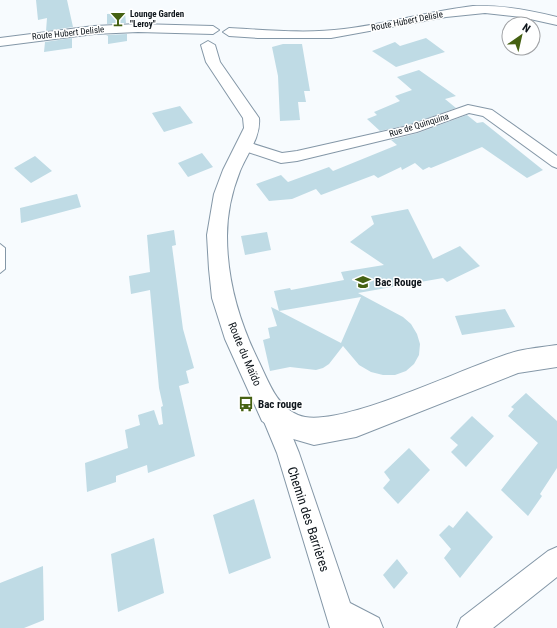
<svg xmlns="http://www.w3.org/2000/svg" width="557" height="628" font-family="'Roboto Condensed',sans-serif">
<rect width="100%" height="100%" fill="#f7fbfe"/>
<!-- building -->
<path fill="#bfdbe5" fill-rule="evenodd" d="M 36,0 L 67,0 L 73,27 L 46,31 L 47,18 L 38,20 Z
M 125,13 L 126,23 L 107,24 L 107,14 Z
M 127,34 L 127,41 L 108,44 L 108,36 L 106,35 Z
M 72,38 L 72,48 L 44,52 L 45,42 Z
M 426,38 L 445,52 L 396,67 L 372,51 L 395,42 L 400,46 Z
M 283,44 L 302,44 L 310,91 L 304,91 L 306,102 L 298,102 L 300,120 L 280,121 L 278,76 L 272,47 Z
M 419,70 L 456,96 L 445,99 L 456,108 L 408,125 L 380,131 L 367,119 L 377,115 L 374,112 L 400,101 L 395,96 L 412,90 L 397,77 Z
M 180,106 L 193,123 L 164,132 L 152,113 Z
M 467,115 L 477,123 L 483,122 L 543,170 L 527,178 L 482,147 L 431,168 L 429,167 L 423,170 L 415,163 L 402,170 L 401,167 L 378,178 L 374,175 L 321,195 L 316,189 L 292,199 L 269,201 L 256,184 L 281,175 L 288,182 L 329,167 L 333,171 L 397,145 L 391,140 L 418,133 Z
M 202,153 L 213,167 L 188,177 L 178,163 Z
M 35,156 L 52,171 L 31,183 L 14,168 Z
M 77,194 L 81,207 L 21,223 L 20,208 Z
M 408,209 L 433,259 L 460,246 L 480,266 L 447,282 L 443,278 L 358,293 L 403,317 L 411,324 L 417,334 L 420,344 L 419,355 L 414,364 L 406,371 L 395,375 L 383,375 L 371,372 L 359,365 L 343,346 L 329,364 L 323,368 L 316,370 L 290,367 L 270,371 L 263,340 L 270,338 L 268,328 L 277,326 L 271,307 L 279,311 L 274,291 L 290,288 L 291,290 L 344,280 L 341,272 L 384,265 L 350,242 L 374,224 L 371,216 ZM 361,297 L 341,343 L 279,311 Z
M 174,230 L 176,245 L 172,246 L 183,329 L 194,368 L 186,371 L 189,383 L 179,386 L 195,456 L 148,473 L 147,465 L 116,476 L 116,482 L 87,492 L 85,463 L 128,448 L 125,430 L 140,425 L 138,415 L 154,410 L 159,425 L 163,424 L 161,407 L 163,406 L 159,388 L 150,290 L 131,294 L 129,276 L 150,272 L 147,235 Z
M 267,232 L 271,250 L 245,255 L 241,236 Z
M 505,309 L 515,327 L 462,335 L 455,316 Z
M 526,393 L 557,421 L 557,468 L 540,494 L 542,496 L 528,516 L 501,490 L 538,443 L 508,416 L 514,409 L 511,407 Z
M 472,416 L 494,436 L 466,467 L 451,452 L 458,445 L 450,438 Z
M 409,448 L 430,470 L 398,504 L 383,488 L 390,480 L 384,472 Z
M 254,499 L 271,558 L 229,574 L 213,515 Z
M 467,511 L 493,537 L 460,578 L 444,558 L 451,549 L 439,535 L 449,525 L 453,528 Z
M 154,538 L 164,593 L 118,612 L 111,554 Z
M 397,559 L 408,573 L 394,589 L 383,575 Z
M 43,566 L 44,620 L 24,628 L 0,628 L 0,583 Z"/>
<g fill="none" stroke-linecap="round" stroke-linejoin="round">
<defs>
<path id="service" d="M 0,244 L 5,248 L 5,269 L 0,273 Z"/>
<path id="minor" d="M 468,105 L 492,110 L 557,156 L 557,168 L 552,166 L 483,116 L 469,113 L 417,132 L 297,161 L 281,163 L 239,149 L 237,146 L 239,143 L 244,141 L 282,153 L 297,151 L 408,126 Z
M 271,401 L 279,404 L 299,453 L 350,603 L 379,618 L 383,628 L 330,628 L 277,453 L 260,412 L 263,404 Z
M 557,547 L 557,577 L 493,628 L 457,628 L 461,618 L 548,551 Z"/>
<path id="tertiary" d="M 208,41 L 215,45 L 220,62 L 259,118 C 261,137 247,154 240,171 C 232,191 227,214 227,236 C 227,280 239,321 258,360 C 268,380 276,406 298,415 C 337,432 471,363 518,351 C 531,348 544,347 557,345 L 557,367 L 518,373 L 356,437 L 314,445 L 283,436 L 262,421 L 225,339 L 212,298 L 209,269 L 207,235 L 214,194 L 223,170 L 244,128 L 243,118 L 206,62 L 201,45 Z"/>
<path id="secondary" d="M 473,6 C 502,5 529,10 557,17 L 557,25 L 521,17 L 485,13 L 446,17 L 331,38 L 258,38 L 229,36 L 223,32 L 229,28 C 267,30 306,34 344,29 C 388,24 430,11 473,6 Z
M 138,24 L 213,26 L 219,30 L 213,34 L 138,32 L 94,34 L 0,46 L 0,38 L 94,26 Z"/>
</defs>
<!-- service casing -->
<use href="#service" stroke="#8497a7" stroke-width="2"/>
<!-- minor casing -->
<use href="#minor" stroke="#8497a7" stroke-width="2"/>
<!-- tertiary casing -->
<use href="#tertiary" stroke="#8497a7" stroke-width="2"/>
<!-- secondary casing -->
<use href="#secondary" stroke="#8497a7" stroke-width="2"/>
<!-- service -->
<use href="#service" fill="#fff" fill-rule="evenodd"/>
<!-- minor -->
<use href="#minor" fill="#fff" fill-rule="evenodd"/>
<!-- tertiary -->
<use href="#tertiary" fill="#fff" fill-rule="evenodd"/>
<!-- secondary -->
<use href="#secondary" fill="#fff" fill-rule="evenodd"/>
</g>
<!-- icons -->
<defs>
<symbol id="bar-bare" viewBox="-9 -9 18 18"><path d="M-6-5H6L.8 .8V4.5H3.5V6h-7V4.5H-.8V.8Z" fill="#456112" stroke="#fff" stroke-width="2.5" paint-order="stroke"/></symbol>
<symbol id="school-bare" viewBox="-9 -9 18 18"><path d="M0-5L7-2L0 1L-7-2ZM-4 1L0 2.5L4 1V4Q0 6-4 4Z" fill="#456112" stroke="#fff" stroke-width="2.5" paint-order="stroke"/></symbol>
<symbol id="bus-bare" viewBox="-9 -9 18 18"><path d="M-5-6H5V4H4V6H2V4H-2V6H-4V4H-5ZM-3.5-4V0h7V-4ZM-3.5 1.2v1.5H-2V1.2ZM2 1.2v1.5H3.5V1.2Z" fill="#456112" stroke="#fff" stroke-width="2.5" paint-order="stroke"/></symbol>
</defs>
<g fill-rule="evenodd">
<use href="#bar-bare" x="107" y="8" width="22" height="22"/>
<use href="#school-bare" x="352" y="271" width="22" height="22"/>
<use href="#bus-bare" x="235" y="393" width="22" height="22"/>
</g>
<g text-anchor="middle" stroke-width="3" stroke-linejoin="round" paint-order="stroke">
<!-- far-poi labels -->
<g font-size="9" font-weight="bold" fill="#0e151b" stroke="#fff" text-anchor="start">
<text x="130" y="17">Lounge Garden<tspan x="130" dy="10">"Leroy"</tspan></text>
</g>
<!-- far-street labels -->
<g font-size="9" fill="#0e151b" stroke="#fff">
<text transform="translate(407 21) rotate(-11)" y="3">Route Hubert Delisle</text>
<text transform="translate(68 33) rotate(-6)" y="3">Route Hubert Delisle</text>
<text transform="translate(419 125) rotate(-17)" y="3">Rue de Quinquina</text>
</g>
<!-- poi labels -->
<g font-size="11" font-weight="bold" fill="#0e151b" stroke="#fff" text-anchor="start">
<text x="375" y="286">Bac Rouge</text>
<text x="258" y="408">Bac rouge</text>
</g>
<!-- street labels -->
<g font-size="11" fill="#0e151b" stroke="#fff">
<text transform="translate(245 354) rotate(67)" y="4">Route du Maïdo</text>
</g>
<!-- near-street labels -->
<g font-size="13" fill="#0e151b" stroke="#fff">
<text transform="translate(309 519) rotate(72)" y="5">Chemin des Barrières</text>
</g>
</g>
<!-- north arrow -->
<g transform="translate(521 36) rotate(34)"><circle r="19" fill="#ffffff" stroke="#9fa1a4"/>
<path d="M0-3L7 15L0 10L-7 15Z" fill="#456112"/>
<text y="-6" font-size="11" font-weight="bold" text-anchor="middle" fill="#0e151b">N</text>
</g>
</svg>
